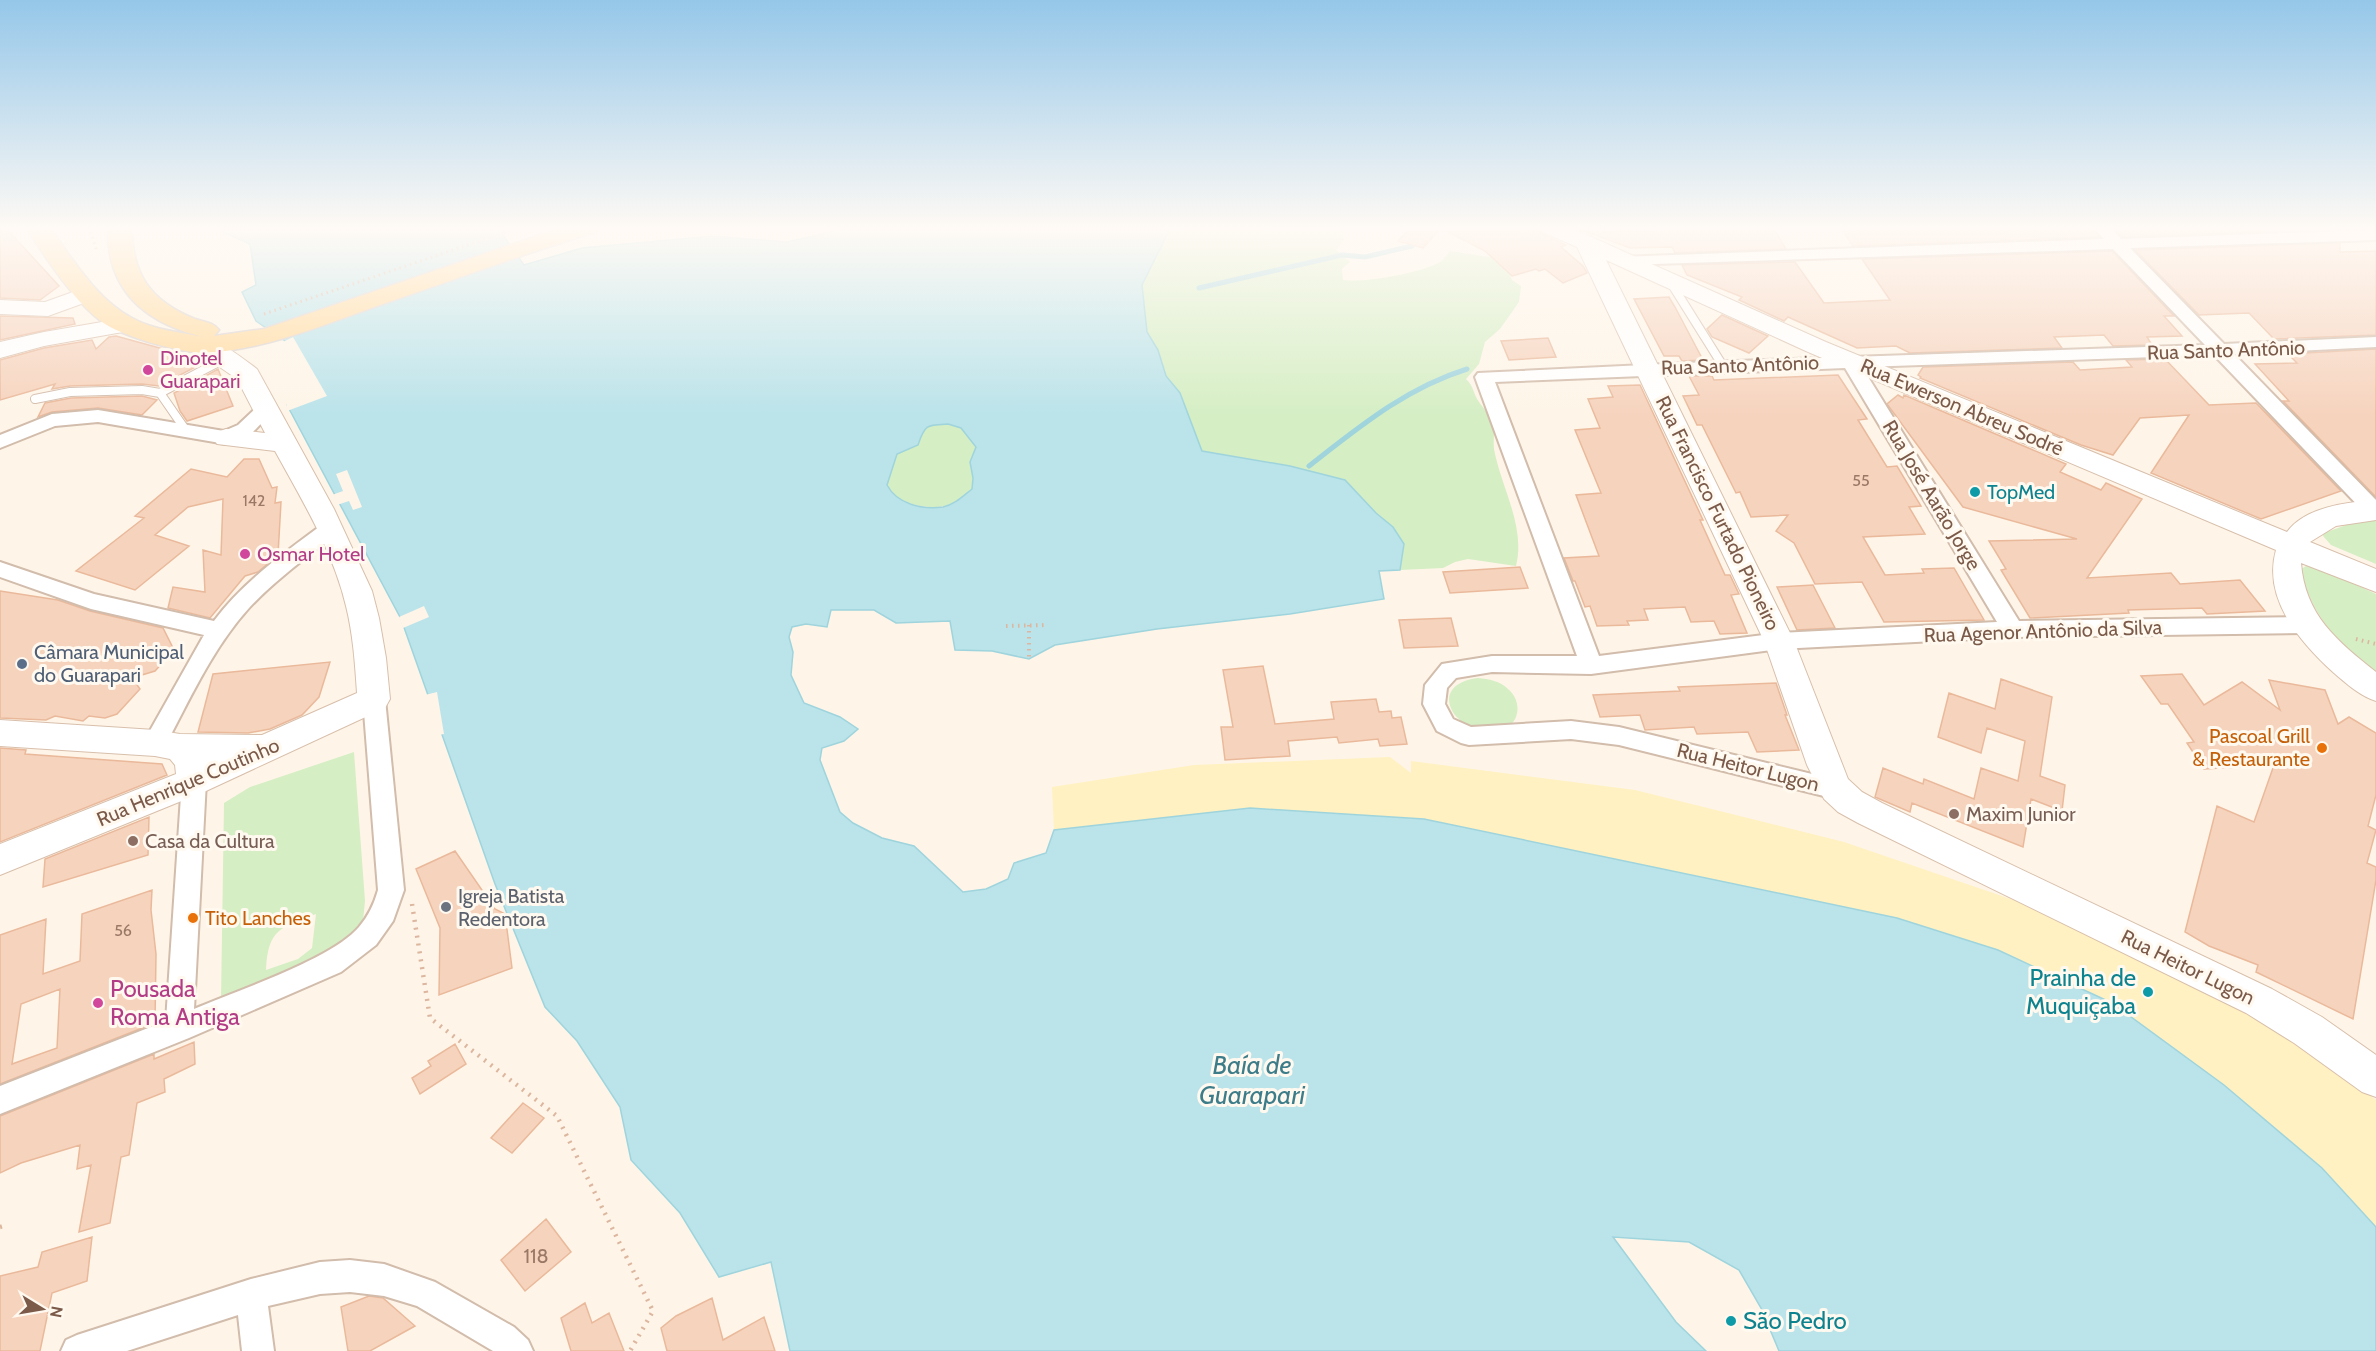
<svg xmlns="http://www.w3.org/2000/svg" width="2376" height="1351" font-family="Cabin,sans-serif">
<rect width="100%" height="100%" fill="#fef5e8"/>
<!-- green -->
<path fill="#d5eec4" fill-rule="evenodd" d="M 1171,227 L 1335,227 L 1343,233 L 1344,240 L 1336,250 L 1350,262 L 1342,269 L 1343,280 C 1364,283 1422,273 1440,262 C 1444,259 1447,255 1450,251 L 1503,259 L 1512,280 L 1521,286 L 1519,302 L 1500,329 L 1485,342 L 1479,364 L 1466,379 C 1474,386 1473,394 1479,402 C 1485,410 1491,416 1493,426 C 1495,433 1493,441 1494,449 C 1501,487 1526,527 1516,566 L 1468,559 L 1455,562 L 1443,568 L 1400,570 L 1404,544 L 1393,527 L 1376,513 L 1290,466 L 1202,451 L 1180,394 L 1166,376 L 1158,350 L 1147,332 L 1142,285 Z
M 948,424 L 961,428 L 977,447 L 970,462 L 973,478 L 972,489 C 964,495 955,504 944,506 C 930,510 890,503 887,485 C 886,475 893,463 897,454 L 918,445 C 925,424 927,425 948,424 Z
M 2376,520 L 2376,564 L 2331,545 L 2323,536 L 2324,533 L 2352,523 Z
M 2306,566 L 2321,569 L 2376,594 L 2376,683 C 2343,647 2313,619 2300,570 Z
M 1478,678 C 1489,679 1500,681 1508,689 C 1522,700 1521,724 1502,729 C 1457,741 1422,685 1478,678 Z
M 354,752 L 365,901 L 362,931 L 332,958 L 221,999 L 224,803 L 250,787 ZM 316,914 L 312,948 L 298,959 L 266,970 C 268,928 281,928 316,914 Z"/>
<!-- sand -->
<path fill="#fff1c1" d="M 1390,757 L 1411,773 L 1411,761 L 1635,790 L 1844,842 L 2040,909 L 2189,981 L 2288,1036 L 2376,1100 L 2376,1227 L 2322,1168 L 2224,1085 L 2112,1003 L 1998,950 L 1896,918 L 1565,849 L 1250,808 L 1054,830 L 1052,787 L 1194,765 Z"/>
<!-- water -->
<path fill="#bae3ea" stroke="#9fd4dd" stroke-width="1.5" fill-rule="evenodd" d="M 223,227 L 507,227 L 500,231 L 524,265 L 582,248 L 712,236 L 786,242 L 853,227 L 1171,227 L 1142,285 L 1147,332 L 1158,350 L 1166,376 L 1180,393 L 1202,451 L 1290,466 L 1345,480 L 1376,513 L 1393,527 L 1404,544 L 1400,570 L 1379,571 L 1384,599 L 1290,614 L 1157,629 L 1055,645 L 1029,659 L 992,651 L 955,650 L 950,621 L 896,623 L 874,610 L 831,610 L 827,627 L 806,624 L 792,627 L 789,637 L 793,652 L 791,675 L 804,703 L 840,717 L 858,729 L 844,741 L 822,748 L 820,760 L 840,812 L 853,823 L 882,838 L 914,846 L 963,892 L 986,889 L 1008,879 L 1014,863 L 1046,853 L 1054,830 L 1250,808 L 1424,819 L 1897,918 L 1998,950 L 2112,1003 L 2224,1085 L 2322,1168 L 2376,1227 L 2376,1351 L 1779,1351 L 1761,1308 L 1739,1270 L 1689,1242 L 1613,1237 L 1676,1322 L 1706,1351 L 790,1351 L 771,1262 L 719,1277 L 680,1213 L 631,1160 L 620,1107 L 577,1041 L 545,1007 L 495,884 L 401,619 L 287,405 L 317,394 L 285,341 L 256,321 L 242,292 L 256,285 L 250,244 L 224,233 ZM 948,424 L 961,428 L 976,447 L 970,462 L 973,478 L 972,489 C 963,496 954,505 943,507 C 922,510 897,504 887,485 L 897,454 L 918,445 C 925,424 927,425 948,424 Z"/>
<!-- pier -->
<path fill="#fef5e8" d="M 293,337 L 327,396 L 287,411 L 286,402 L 313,392 L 281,343 Z
M 347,470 L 362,507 L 353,510 L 349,501 L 337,505 L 332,495 L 343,491 L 336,474 Z
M 424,606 L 429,617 L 403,628 L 399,617 Z
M 437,692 L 444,734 L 439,735 L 425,695 Z"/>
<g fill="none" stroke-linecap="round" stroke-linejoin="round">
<!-- stream -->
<path stroke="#9fd4dd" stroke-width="5" d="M 1199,288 L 1342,255 L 1365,257 L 1412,246
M 1309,466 C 1359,427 1406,388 1467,369"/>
</g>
<!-- building -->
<path fill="#f6d3bd" stroke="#eab99b" stroke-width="1.5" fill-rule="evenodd" d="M 0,227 L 5,227 L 59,286 L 40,300 L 0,298 Z
M 1411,227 L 1538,227 L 1542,234 L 1566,245 L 1561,247 L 1583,266 L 1587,273 L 1563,283 L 1545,269 L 1539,271 L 1536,269 L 1512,276 L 1485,251 L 1441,228 L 1423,248 L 1398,241 Z
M 1574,227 L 1608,227 L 1609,229 L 1601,232 L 1663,230 L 1661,227 L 1773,227 L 1786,249 L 1675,253 L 1672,247 L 1630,248 Z
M 1840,227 L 2091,227 L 2099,237 L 1853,246 Z
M 2113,227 L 2339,227 L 2339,229 L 2122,237 Z
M 2340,243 L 2340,252 L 2376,251 L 2376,335 L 2274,339 L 2249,313 L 2199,315 L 2135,250 Z
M 2112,251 L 2174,316 L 2164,316 L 2182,336 L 2147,337 L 2152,345 L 2113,346 L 2104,335 L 2054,337 L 2062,348 L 1910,353 L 1896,346 L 1857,348 L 1788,317 L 1784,321 L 1739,300 L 1742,297 L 1687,275 L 1682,265 L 1795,262 L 1824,303 L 1890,300 L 1862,259 Z
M 1669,297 L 1675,307 L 1703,360 L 1682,361 L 1679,356 L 1664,356 L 1634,299 Z
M 1722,315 L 1768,336 L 1749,353 L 1712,337 L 1707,329 Z
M 0,316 L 73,318 L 75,324 L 0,340 Z
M 116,336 L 207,361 L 159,386 L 142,384 L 70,386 L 52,389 L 55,384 L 0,400 L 0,360 L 44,348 L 92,340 L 96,349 L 109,337 Z
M 1548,338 L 1556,357 L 1509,360 L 1501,341 Z
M 2376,349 L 2376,497 L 2283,401 L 2289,401 L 2255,364 L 2297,363 L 2288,354 Z
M 2165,359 L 2209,405 L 2256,403 L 2341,491 L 2261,519 L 2151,473 L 2189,415 L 2140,418 L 2113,455 L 2081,445 L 1920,378 L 1921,377 L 1918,375 L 1923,367 L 2073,362 L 2080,370 L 2132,367 L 2126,360 Z
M 218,369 L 233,406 L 187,421 L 180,411 L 174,393 Z
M 1838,375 L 1867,419 L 1858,420 L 1887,467 L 1897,466 L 1921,506 L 1909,507 L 1925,534 L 1863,537 L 1885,575 L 1924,573 L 1922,569 L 1954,568 L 1984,620 L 1884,622 L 1862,582 L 1815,584 L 1794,543 L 1776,531 L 1788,515 L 1751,517 L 1740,492 L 1736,493 L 1702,425 L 1697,425 L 1683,396 L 1699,395 L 1689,376 L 1712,376 L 1714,380 Z
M 1640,385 L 1703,520 L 1700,520 L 1725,575 L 1730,575 L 1739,594 L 1731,595 L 1747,633 L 1720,634 L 1714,621 L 1691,622 L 1685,607 L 1644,609 L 1648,620 L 1627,621 L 1629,625 L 1597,626 L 1590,606 L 1585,607 L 1575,581 L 1573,581 L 1564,558 L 1599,556 L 1576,495 L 1601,493 L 1575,430 L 1600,428 L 1588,399 L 1613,397 L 1608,386 Z
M 1898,395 L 1903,398 L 1904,395 L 2066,464 L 2060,472 L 2101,490 L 2106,483 L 2142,499 L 2087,578 L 2171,573 L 2180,584 L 2240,580 L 2265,611 L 2207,614 L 2202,608 L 2128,610 L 2129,613 L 2030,618 L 2001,570 L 2006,569 L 1989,541 L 2077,539 L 1963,507 L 1887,404 Z
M 142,396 L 157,400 L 142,415 L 98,408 L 52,412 L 38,417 L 45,403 L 71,398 Z
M 244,459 L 259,459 L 272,488 L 277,487 L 275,503 L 281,502 L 278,555 L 258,572 L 245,576 L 210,618 L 168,608 L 173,587 L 205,592 L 203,550 L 221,555 L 223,499 L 188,507 L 155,535 L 189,546 L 135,590 L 76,571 L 144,518 L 135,516 L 191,469 L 227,477 Z
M 1520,567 L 1528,588 L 1450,593 L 1443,572 Z
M 1813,585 L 1835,628 L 1797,630 L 1777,587 Z
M 0,591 L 58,600 L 90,611 L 163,628 L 174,650 L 155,671 L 132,678 L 140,689 L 117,714 L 105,718 L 89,716 L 83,721 L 55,716 L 46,720 L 0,718 Z
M 1451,618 L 1458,646 L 1404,648 L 1399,620 Z
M 330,662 L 319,697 L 302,715 L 270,729 L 248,733 L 198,732 L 213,674 Z
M 1263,666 L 1275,724 L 1334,719 L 1331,702 L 1376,699 L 1379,712 L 1391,711 L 1392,718 L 1401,717 L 1407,744 L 1380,746 L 1378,739 L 1339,743 L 1337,737 L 1288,741 L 1290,756 L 1225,760 L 1221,727 L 1233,727 L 1223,670 Z
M 2182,674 L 2204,705 L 2242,682 L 2280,710 L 2269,680 L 2325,690 L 2338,724 L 2349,717 L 2376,733 L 2376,795 L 2368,826 L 2376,830 L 2367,863 L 2376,867 L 2376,880 L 2353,1019 L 2256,972 L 2258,965 L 2209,946 L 2185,932 L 2217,806 L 2254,822 L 2274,765 L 2204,769 L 2187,743 L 2194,742 L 2168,704 L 2161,704 L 2141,676 Z
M 2001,679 L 2052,697 L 2040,776 L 2065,785 L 2062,811 L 2031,799 L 2023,847 L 1912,803 L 1910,812 L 1875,797 L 1883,768 L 1923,784 L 1924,779 L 1974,799 L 1981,768 L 2018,781 L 2025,741 L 1987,728 L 1981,753 L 1938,737 L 1949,693 L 1995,709 Z
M 1776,683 L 1787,715 L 1785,715 L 1799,750 L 1757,752 L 1748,732 L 1697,734 L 1694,727 L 1645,730 L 1640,715 L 1600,717 L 1593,695 L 1680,691 L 1678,687 Z
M 0,748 L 26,750 L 25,754 L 162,764 L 167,775 L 0,842 Z
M 149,817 L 148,855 L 43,887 L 45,859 Z
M 455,851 L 495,909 L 505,914 L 512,968 L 439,995 L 440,928 L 416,869 Z
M 152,890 L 151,910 L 156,954 L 155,1023 L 0,1084 L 0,935 L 46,919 L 43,974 L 80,961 L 82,914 ZM 60,989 L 57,1048 L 12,1064 L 21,1004 Z
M 194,1042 L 195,1064 L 164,1079 L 165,1092 L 137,1103 L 129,1155 L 121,1157 L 110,1223 L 79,1232 L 91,1165 L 77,1169 L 80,1145 L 21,1163 L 0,1173 L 0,1116 L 154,1054 L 154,1059 Z
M 455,1044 L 466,1064 L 420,1094 L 412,1078 L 431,1066 L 428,1061 Z
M 523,1103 L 544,1118 L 512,1153 L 491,1138 Z
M 546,1219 L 571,1252 L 525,1291 L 501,1260 Z
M 92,1237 L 87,1281 L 52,1293 L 40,1351 L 0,1351 L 0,1276 L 38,1267 L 42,1252 Z
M 369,1296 L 383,1298 L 415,1326 L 370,1351 L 348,1351 L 341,1307 Z
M 712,1298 L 723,1340 L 764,1317 L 775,1351 L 667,1351 L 661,1328 L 676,1316 Z
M 585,1303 L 592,1323 L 609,1313 L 624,1351 L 571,1351 L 561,1318 Z"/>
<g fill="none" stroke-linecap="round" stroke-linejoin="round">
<defs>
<path id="lane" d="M 1671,283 L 1723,366
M 160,393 L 187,432
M 35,399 L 70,392 L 142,390 L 160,393 L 226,358"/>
<path id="street" d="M 2093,227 L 2110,227 L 2121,239 L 2376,230 L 2376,240 L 2130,248 L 2224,344 L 2376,337 L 2376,347 L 2234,354 L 2376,500 L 2376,516 L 2367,515 L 2214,355 L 1862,367 L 2019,621 L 2307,617 L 2315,619 L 2318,625 L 2315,631 L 2307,633 L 2013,637 L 1779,649 L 1591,674 L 1492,672 L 1456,678 L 1447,688 L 1445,704 L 1453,719 L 1471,727 L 1571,721 L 1619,727 L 1845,782 L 1848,789 L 1845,796 L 1836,799 L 1619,745 L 1571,739 L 1469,745 L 1461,743 L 1437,731 L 1423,704 L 1425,685 L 1442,664 L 1492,656 L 1577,656 L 1475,377 L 1478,373 L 1707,362 L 2205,345 L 2113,249 L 1624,265 L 1618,263 L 1616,260 L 1618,257 L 2104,239 ZM 1845,368 L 1997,622 L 1779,633 L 1599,656 L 1495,382 Z
M 265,404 L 272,406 L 274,410 L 252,433 L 226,444 L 98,422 L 55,426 L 0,448 L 0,435 L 52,414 L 98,410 L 224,431 L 238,425 L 258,406 Z
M 330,522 L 337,524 L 340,529 L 337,534 C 307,557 275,580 249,608 C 212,649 189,701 163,750 L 155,752 L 147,750 L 143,743 L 204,635 L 91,609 L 0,577 L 0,562 L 94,594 L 214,621 C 243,582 284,553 323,524 Z
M 374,690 L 382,693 L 385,699 L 404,890 L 393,921 L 376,945 L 341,972 L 189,1038 L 0,1114 L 0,1086 L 166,1021 L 182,781 L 186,774 L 194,771 L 202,774 L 206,781 L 194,1009 C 236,991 332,959 359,927 C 369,915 374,904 378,890 L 363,699 L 366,693 Z
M 350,1260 L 384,1264 L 435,1282 L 514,1327 L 528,1340 L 533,1351 L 493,1351 L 417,1306 L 384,1296 L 350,1292 L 320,1294 L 268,1306 L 274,1351 L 242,1351 L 238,1315 L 127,1351 L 61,1351 L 66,1340 L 77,1335 L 251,1279 L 320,1262 Z"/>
<path id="secondary" d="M 1540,227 L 1569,227 L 1826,342 L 2287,532 C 2305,507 2347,502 2376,500 L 2376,520 L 2336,526 L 2310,542 L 2376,569 L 2376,592 L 2301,563 C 2305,615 2337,641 2376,672 L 2376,701 C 2360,696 2347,684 2334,673 C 2301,643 2262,599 2276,550 L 1808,352 L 1606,260 L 1794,641 L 1848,779 L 1862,792 L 1882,803 L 2272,989 L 2322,1017 L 2376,1055 L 2376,1097 L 2362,1092 L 2294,1043 L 2246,1013 L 1858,823 L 1838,812 L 1824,799 L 1807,765 L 1764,641 L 1577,247 L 1543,232 Z
M 87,287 L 95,289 L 99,294 L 95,299 L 48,316 L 0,314 L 0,300 L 45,302 Z
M 125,318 L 134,320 L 137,325 L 134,330 L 44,346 L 0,358 L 0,342 L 44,332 Z
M 204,338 C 224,343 241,357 257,369 L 334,509 L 372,591 L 379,618 L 386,658 L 390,699 L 385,708 L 206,791 L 0,875 L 0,844 L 176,774 L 175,765 L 170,759 L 155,756 L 0,746 L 0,720 L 155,730 L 180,734 L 262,735 L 357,693 C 355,663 353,634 346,606 C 333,551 302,500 275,451 L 217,444 L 213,438 L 217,432 L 226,429 L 265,433 L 237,379 L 195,350 L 192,345 L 195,340 Z"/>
<path id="primary" d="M 25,227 L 49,227 C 73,259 96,299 132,318 C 153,330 180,332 203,337 C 145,323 106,290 108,227 L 132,227 C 132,274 150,301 195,319 C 204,322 213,322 219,330 L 214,336 L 264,329 L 563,227 L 600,227 L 596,232 C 522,254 450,281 377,306 C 321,326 266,349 206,353 C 183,354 121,336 102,322 C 73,301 46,257 25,227 Z"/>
</defs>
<!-- lane casing -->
<use href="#lane" stroke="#d2bcab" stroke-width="10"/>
<!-- street casing -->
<use href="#street" stroke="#d2bcab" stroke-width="4"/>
<!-- secondary casing -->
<use href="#secondary" stroke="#d8bfab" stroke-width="2"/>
<!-- primary casing -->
<use href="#primary" stroke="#ddd4d0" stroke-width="3"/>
<!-- path-far2 -->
<path stroke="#dcb69f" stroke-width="3" stroke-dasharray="1.5 4" stroke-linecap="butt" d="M 92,227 L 90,230 L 97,251
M 264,314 L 512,230"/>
<!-- path-far1 -->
<path stroke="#dcb69f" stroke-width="4" stroke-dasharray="1.5 4.5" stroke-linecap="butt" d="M 1029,625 L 1029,659
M 1006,626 L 1048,625
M 2356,639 L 2376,644"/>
<!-- path -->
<path stroke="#dcb69f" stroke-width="4.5" stroke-dasharray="2 6" stroke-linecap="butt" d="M 412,904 L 430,1018 L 557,1116 L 653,1311 L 630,1351
M 0,1227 L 7,1225"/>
<!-- lane -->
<use href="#lane" stroke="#fff" stroke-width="8"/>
<!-- street -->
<use href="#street" fill="#fff" fill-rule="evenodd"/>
<!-- secondary -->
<use href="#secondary" fill="#fff" fill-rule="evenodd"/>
<!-- primary -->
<use href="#primary" fill="#ffda9e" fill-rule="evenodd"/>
</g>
<!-- sky -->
<linearGradient id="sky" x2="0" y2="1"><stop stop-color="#95c7e9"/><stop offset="0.55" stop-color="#fffaf5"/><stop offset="1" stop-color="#fffaf5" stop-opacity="0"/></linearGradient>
<rect width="2376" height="416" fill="url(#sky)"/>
<!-- markers -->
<g fill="#d1479c" stroke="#fff9f0" stroke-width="2">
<circle cx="148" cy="370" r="6"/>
<circle cx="245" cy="554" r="6"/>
<circle cx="98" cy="1003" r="6"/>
</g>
<g fill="#0f9aa8" stroke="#fff9f0" stroke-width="2">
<circle cx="1975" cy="492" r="6"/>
<circle cx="2148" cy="992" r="6"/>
<circle cx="1731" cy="1321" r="6"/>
</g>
<circle fill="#5c6f8a" stroke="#fff9f0" stroke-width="2" cx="22" cy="664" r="6"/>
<g fill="#e8710a" stroke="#fff9f0" stroke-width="2">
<circle cx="2322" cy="748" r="6"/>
<circle cx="193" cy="918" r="6"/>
</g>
<g fill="#8d6e63" stroke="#fff9f0" stroke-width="2">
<circle cx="1954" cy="814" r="6"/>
<circle cx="133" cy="841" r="6"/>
</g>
<circle fill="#6b7280" stroke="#fff9f0" stroke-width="2" cx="446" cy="907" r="6"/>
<g text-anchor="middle" stroke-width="6" stroke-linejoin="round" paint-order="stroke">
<!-- number labels -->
<g font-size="16" fill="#9a7866">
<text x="1861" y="486">55</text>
<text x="254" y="506">142</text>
<text x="123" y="936">56</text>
</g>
<!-- street labels -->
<g font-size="20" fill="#7b5a49" stroke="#fff9f0">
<text transform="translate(2226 350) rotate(-2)" y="7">Rua Santo Antônio</text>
<text transform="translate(1740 365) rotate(-2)" y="7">Rua Santo Antônio</text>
<text transform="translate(1962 407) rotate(23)" y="7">Rua Ewerson Abreu Sodré</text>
<text transform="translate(1932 495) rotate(59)" y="7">Rua José Aarão Jorge</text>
<text transform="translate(1718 513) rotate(64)" y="7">Rua Francisco Furtado Pioneiro</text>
<text transform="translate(2043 631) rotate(-2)" y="7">Rua Agenor Antônio da Silva</text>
<text transform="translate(1748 767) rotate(14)" y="7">Rua Heitor Lugon</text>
<text transform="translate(188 782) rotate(-23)" y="7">Rua Henrique Coutinho</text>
<text transform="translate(2188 967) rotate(26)" y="7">Rua Heitor Lugon</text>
</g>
<!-- hotel labels -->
<g font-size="20" fill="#b23c85" stroke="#fff9f0" text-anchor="start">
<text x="160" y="365">Dinotel<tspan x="160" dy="23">Guarapari</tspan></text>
<text x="257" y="561">Osmar Hotel</text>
</g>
<!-- culture labels -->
<g font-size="20" fill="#0d838f" stroke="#fff9f0" text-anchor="start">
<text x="1987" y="499">TopMed</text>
</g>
<!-- service labels -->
<g font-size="20" fill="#4e5e75" stroke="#fff9f0" text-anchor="start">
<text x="34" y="659">Câmara Municipal<tspan x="34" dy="23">do Guarapari</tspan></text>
</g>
<!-- food labels -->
<g font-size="20" fill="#c56008" stroke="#fff9f0" text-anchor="end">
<text x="2310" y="743">Pascoal Grill<tspan x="2310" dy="23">&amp; Restaurante</tspan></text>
<text x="205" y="925" text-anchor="start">Tito Lanches</text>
</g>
<!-- education labels -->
<g font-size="20" fill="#785e54" stroke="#fff9f0" text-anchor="start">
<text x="1966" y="821">Maxim Junior</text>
<text x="145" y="848">Casa da Cultura</text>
</g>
<!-- worship labels -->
<g font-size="20" fill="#5b616d" stroke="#fff9f0" text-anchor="start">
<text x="458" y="903">Igreja Batista<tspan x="458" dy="23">Redentora</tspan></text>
</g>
<!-- near-number labels -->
<g font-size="20" fill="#9a7866">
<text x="536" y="1263">118</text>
</g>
<!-- near-culture labels -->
<g font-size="24" fill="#0d838f" stroke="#fff9f0" text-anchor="end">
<text x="2136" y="986">Prainha de<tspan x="2136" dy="28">Muquiçaba</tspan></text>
<text x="1743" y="1329" text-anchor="start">São Pedro</text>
</g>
<!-- near-hotel labels -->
<g font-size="24" fill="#b23c85" stroke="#fff9f0" text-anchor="start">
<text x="110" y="997">Pousada<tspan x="110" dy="28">Roma Antiga</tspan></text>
</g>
<!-- near-water labels -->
<g font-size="26" font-style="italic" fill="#3d7c89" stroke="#fff9f0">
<text x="1252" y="1074">Baía de<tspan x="1252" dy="30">Guarapari</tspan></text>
</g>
</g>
<!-- north arrow -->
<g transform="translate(42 1309) rotate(101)" stroke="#fff9f0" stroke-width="4.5" paint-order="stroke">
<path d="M0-4.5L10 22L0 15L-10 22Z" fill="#7b5a49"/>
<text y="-9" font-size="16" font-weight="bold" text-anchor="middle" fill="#7b5a49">N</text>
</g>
</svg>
